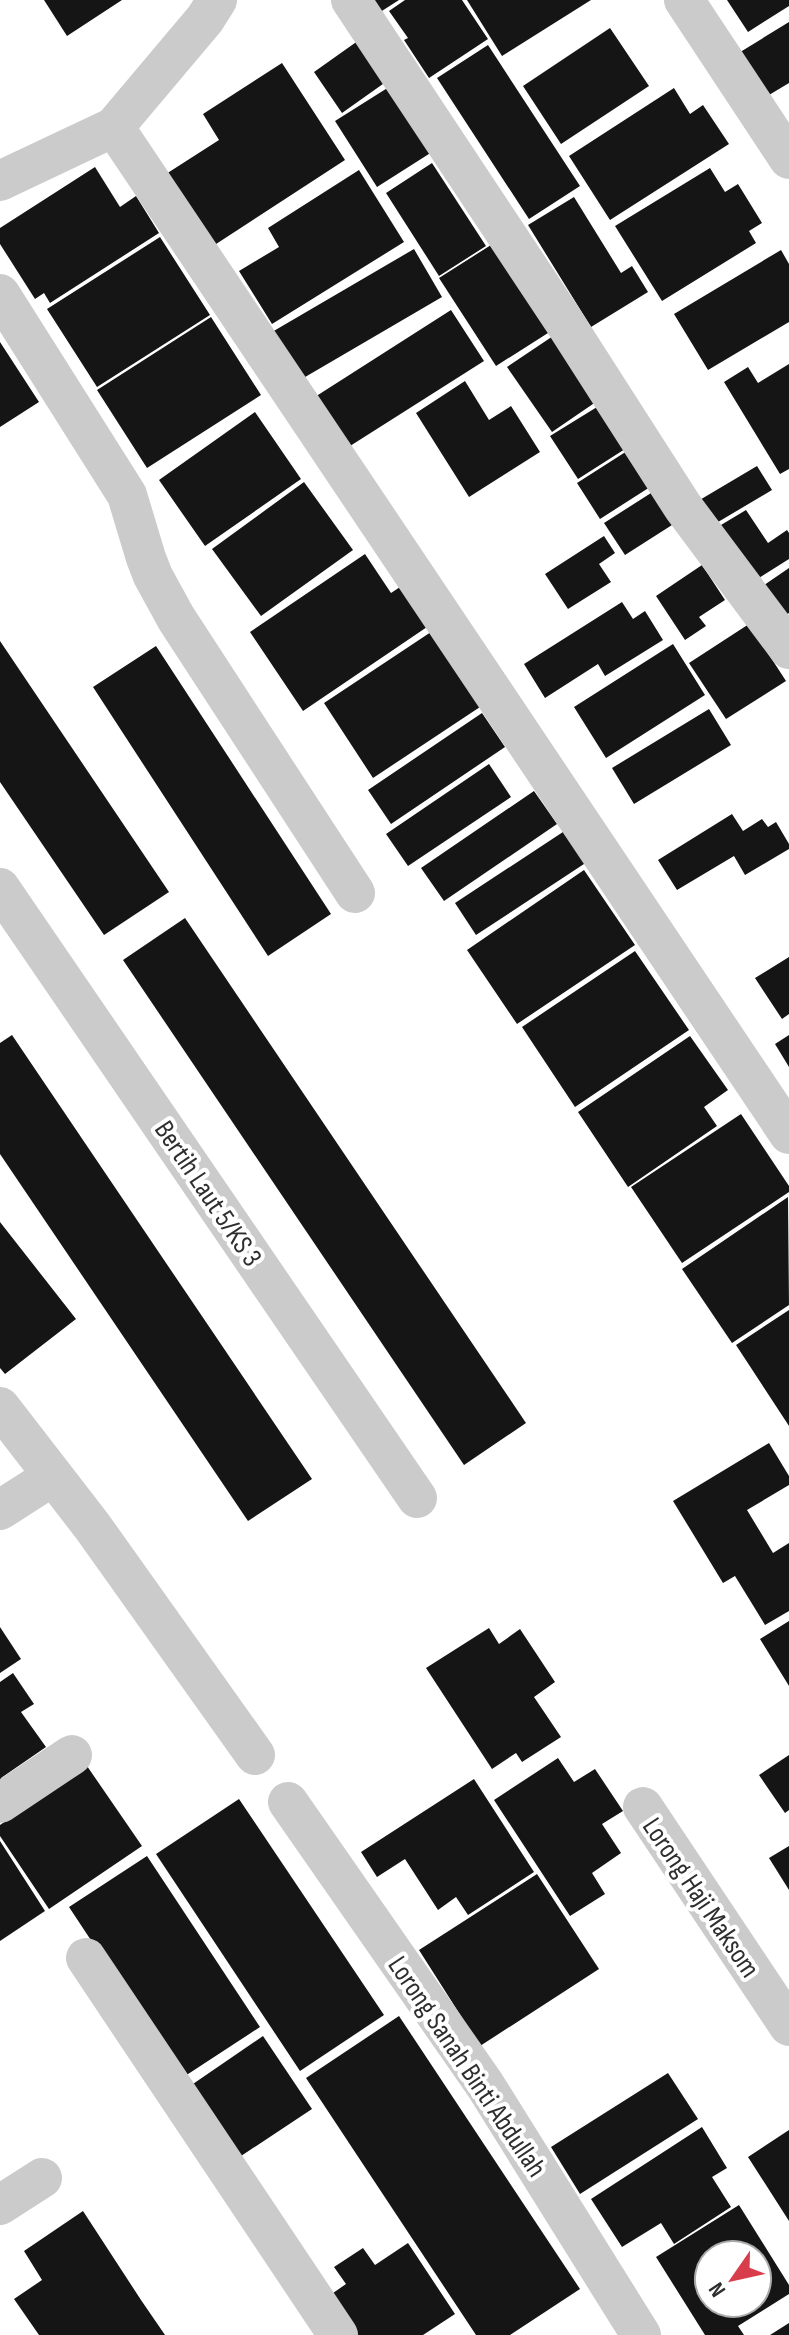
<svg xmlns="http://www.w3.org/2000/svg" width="789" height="2335" font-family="'Sofia Sans Condensed',sans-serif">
<rect width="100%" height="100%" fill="#fff"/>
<!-- building -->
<path fill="#151515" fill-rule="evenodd" d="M 44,0 L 122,0 L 67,36 Z
M 364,0 L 399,0 L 374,16 Z
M 405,0 L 462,0 L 488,39 L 429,78 L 404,40 L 408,38 L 389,11 Z
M 467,0 L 591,0 L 502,56 Z
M 727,0 L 789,0 L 789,6 L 748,32 Z
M 789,22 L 789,83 L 764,98 L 737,54 Z
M 610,28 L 649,86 L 561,144 L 523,86 Z
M 369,33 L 397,74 L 342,113 L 314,72 Z
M 488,45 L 580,186 L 529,219 L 437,78 Z
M 282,63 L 345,160 L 213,246 L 166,174 L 219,140 L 203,114 Z
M 389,87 L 443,145 L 377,187 L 335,121 Z
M 674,88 L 690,114 L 703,105 L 729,144 L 610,220 L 569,156 Z
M 432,163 L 486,246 L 439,276 L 386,193 Z
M 95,167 L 120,207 L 136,196 L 159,233 L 50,303 L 44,293 L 35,299 L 0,244 L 0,228 Z
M 710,168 L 725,192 L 738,184 L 762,223 L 749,231 L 756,243 L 662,301 L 615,226 Z
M 359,170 L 404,242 L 272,324 L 239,271 L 279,247 L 268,228 Z
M 574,197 L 621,273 L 632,266 L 648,292 L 591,327 L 528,225 Z
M 160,237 L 210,315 L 97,387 L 47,309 Z
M 502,238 L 559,326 L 496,366 L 439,278 Z
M 414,249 L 442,297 L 300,380 L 272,332 Z
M 781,250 L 789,264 L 789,322 L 708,370 L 674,314 Z
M 451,310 L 484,361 L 339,453 L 307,402 Z
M 211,317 L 261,395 L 147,468 L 97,390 Z
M 565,328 L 609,393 L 552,432 L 507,367 Z
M 0,342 L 39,402 L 0,427 Z
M 789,364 L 789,469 L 780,474 L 724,382 L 748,367 L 758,383 Z
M 465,381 L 489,420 L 511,406 L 540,452 L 469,497 L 416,413 Z
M 610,399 L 636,442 L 578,479 L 550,436 Z
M 255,412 L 301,479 L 205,546 L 159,480 Z
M 638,444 L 661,480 L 600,519 L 577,483 Z
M 757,466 L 772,490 L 713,525 L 698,501 Z
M 304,482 L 353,550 L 261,616 L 212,549 Z
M 662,486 L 683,518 L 625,555 L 604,523 Z
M 746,510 L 768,543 L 787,530 L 789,533 L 789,559 L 751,583 L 716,528 Z
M 604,536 L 615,553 L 599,564 L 611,582 L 568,609 L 545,574 Z
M 365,554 L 391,593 L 400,587 L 427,627 L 303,711 L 250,632 Z
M 702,565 L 725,600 L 699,617 L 706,626 L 685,640 L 656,596 Z
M 789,568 L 789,613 L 777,621 L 757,590 Z
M 622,602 L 633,619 L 645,611 L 663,640 L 605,676 L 598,664 L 545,698 L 524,664 Z
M 749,624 L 786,681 L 726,719 L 689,663 Z
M 431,632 L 480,707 L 373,778 L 324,703 Z
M 0,641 L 169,892 L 104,935 L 0,782 Z
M 673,644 L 705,695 L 606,758 L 574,707 Z
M 156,646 L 331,914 L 268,956 L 93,687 Z
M 709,709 L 731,745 L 634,804 L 612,768 Z
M 482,713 L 505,747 L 391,824 L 368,790 Z
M 489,764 L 511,797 L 408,866 L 386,834 Z
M 534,791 L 557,824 L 444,901 L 421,868 Z
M 732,814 L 743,831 L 762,819 L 768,827 L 776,822 L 789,844 L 789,849 L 745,875 L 734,856 L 677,890 L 658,860 Z
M 566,830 L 587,862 L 476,935 L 455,903 Z
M 584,870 L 635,945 L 517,1024 L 467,950 Z
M 185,918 L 526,1423 L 464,1465 L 123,960 Z
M 635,951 L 689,1030 L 575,1107 L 522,1027 Z
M 789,957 L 789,1014 L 782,1019 L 755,978 Z
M 12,1035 L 312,1479 L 248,1521 L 0,1154 L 0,1043 Z
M 789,1035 L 789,1067 L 775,1044 Z
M 690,1036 L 728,1090 L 704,1107 L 717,1126 L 628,1187 L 578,1112 Z
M 741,1114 L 789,1186 L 789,1192 L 682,1263 L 631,1187 Z
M 788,1197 L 789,1305 L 732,1343 L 682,1269 Z
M 0,1222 L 76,1319 L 5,1374 L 0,1368 Z
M 789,1310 L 789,1426 L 736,1345 Z
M 769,1443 L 789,1476 L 789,1485 L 747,1510 L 773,1553 L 789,1543 L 789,1611 L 765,1625 L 735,1576 L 723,1583 L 673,1501 Z
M 789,1621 L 789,1686 L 760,1639 Z
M 0,1627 L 21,1659 L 0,1673 Z
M 489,1628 L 499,1644 L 520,1629 L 555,1682 L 534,1697 L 561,1737 L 522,1762 L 516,1753 L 492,1769 L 426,1668 Z
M 13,1673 L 34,1704 L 21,1712 L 46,1747 L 1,1778 L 8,1788 L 0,1793 L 0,1682 Z
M 789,1755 L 789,1810 L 785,1813 L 759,1775 Z
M 558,1758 L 574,1782 L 595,1769 L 623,1811 L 602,1824 L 621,1853 L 592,1873 L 605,1894 L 570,1916 L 494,1800 Z
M 87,1766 L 142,1846 L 49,1909 L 0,1836 L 0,1825 Z
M 474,1779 L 534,1872 L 468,1915 L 456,1897 L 438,1910 L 405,1859 L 377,1877 L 361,1852 Z
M 239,1799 L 384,2015 L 300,2071 L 156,1854 Z
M 0,1841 L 45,1911 L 0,1941 Z
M 789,1846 L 789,1890 L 769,1858 Z
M 147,1856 L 260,2027 L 182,2078 L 69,1907 Z
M 537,1874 L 599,1969 L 480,2046 L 419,1950 Z
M 399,2016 L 580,2289 L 510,2335 L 476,2335 L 306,2078 Z
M 263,2036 L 312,2109 L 238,2158 L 190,2086 Z
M 668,2073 L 698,2119 L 580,2194 L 551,2147 Z
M 702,2127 L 727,2168 L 712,2177 L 731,2207 L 674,2244 L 661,2223 L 622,2247 L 591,2199 Z
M 789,2130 L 789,2221 L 748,2157 Z
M 739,2205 L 789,2285 L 789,2294 L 738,2326 L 744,2335 L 705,2335 L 656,2257 ZM 709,2255 L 757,2255 L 757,2303 L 709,2303 Z
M 83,2211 L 141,2300 L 165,2335 L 39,2335 L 14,2299 L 42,2280 L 24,2251 Z
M 408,2243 L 455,2314 L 423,2335 L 346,2335 L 323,2300 L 346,2284 L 334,2267 L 363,2248 L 375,2265 Z
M 789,2323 L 789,2335 L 770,2335 Z"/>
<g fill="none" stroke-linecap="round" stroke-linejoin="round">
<!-- street -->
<path stroke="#cbcbcb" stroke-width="40" d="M 351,0 L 567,326 L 683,507 L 789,649
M 684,0 L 789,159
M 114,127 L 789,1134
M 0,181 L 114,127 L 205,19 L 217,0
M 0,294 L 127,495 L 146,558 L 153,576 L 176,618 L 355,893
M 0,888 L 417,1498
M 0,1407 L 92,1526 L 255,1755
M 0,1510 L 53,1476
M 288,1802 L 485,2085 L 641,2335
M 0,1803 L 72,1755
M 643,1807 L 789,2026
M 86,1958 L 338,2335
M 0,2205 L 42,2178"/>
</g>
<g text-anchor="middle" stroke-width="8" stroke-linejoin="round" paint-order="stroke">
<!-- street labels -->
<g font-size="28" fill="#2e2e2e" stroke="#fff">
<text transform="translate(209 1193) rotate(56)" y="10">Bertih Laut 5/KS 3</text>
<text transform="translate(702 1897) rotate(56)" y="10">Lorong Haji Maksom</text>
<text transform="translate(468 2066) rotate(56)" y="10">Lorong Sanah Binti Abdullah</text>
</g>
</g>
<!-- north arrow -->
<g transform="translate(733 2279) rotate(236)"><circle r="38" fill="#ffffff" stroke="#ababab" stroke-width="2"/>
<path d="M0-6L14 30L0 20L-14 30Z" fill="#d83d4c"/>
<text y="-12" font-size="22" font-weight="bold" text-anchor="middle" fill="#2e2e2e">N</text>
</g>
</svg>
